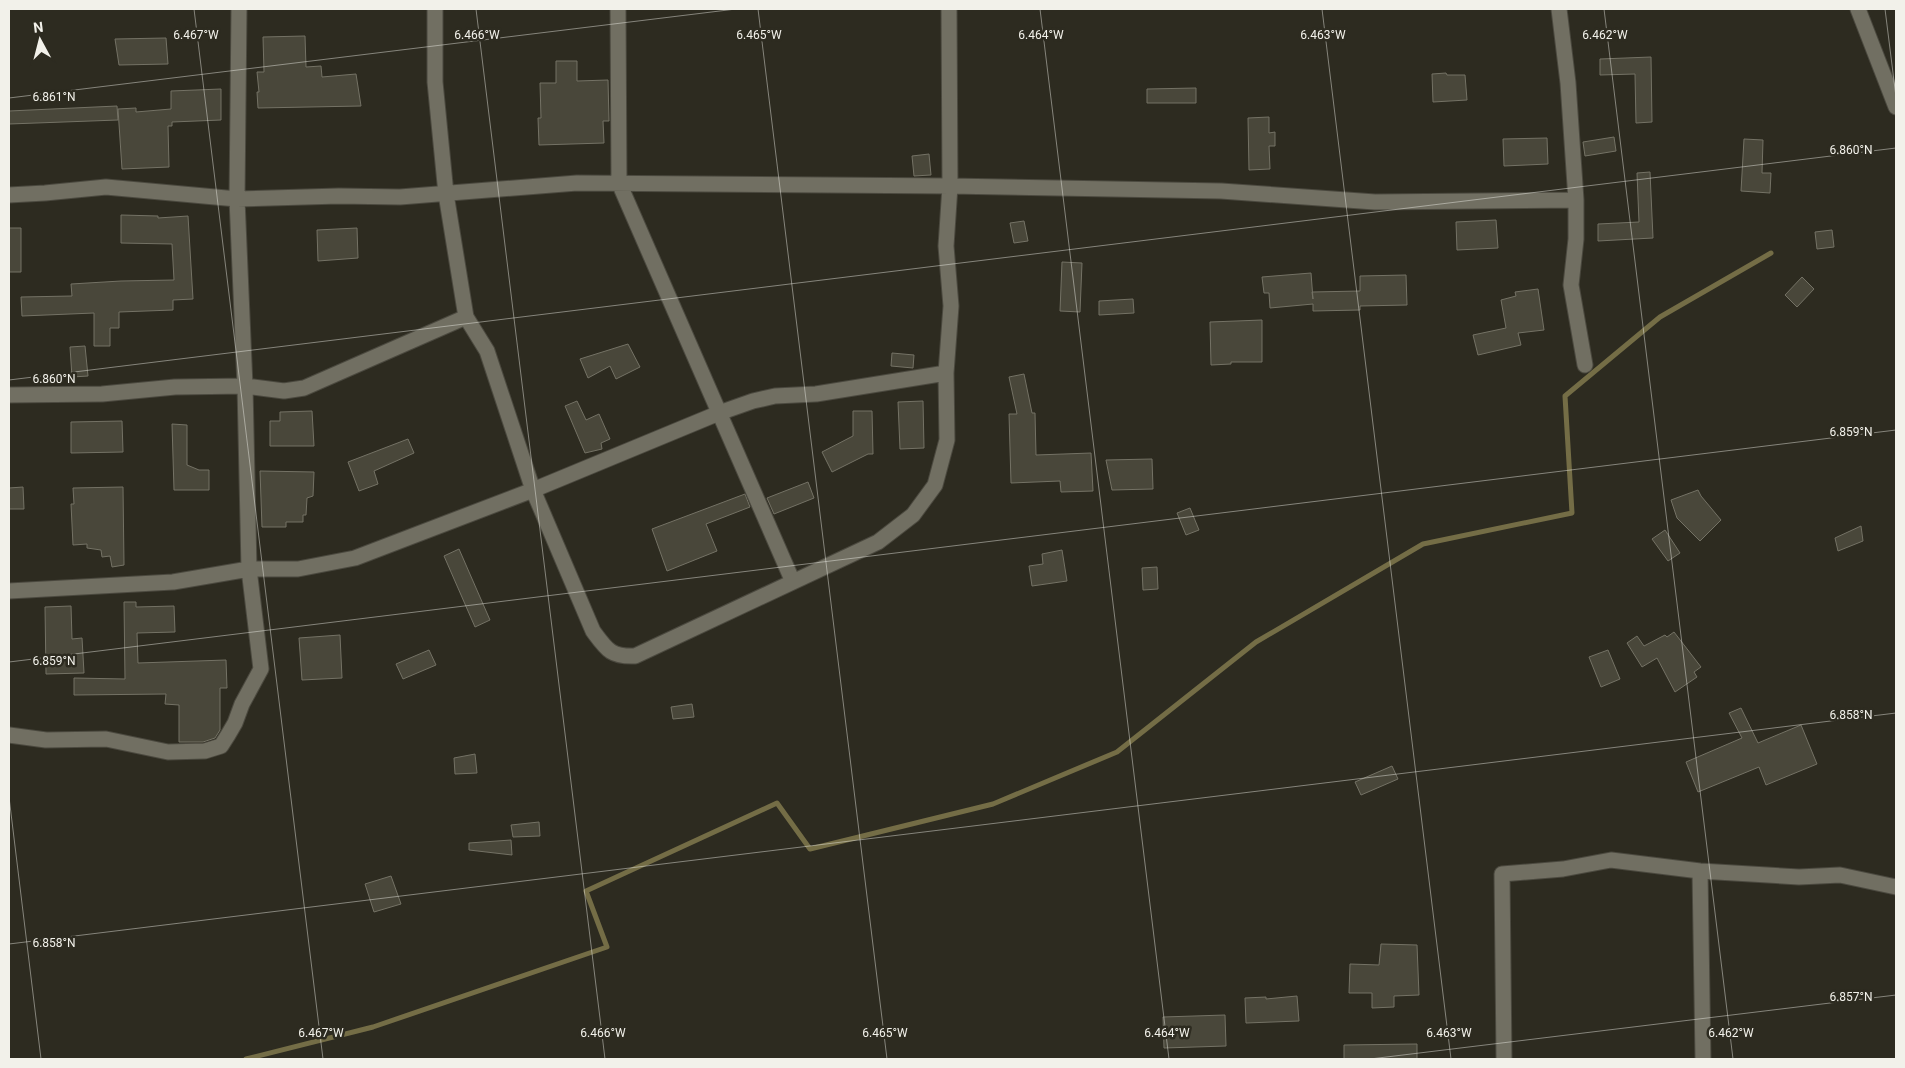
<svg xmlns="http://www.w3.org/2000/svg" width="1905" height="1068" font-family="Roboto,sans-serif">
<rect width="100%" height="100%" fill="#2d2b20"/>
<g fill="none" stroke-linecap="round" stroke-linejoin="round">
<!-- stream -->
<path stroke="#746d46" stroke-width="5" d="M 246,1059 L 373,1027 L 607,947 L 586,891 L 777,803 L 810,849 L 993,804 L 1117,752 L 1256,642 L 1423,544 L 1572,513 L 1565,396 L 1660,317 L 1771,253"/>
</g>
<!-- building -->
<path fill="#49473a" stroke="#747265" d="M 305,36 L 306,67 L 321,66 L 322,77 L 356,74 L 361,106 L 258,108 L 257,92 L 259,92 L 257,72 L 264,72 L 263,37 Z
M 166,38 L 168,64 L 119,65 L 115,39 Z
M 1651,57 L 1652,122 L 1636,123 L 1635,74 L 1600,75 L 1600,59 Z
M 556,61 L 577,61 L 577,81 L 608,80 L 609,121 L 603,121 L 604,143 L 539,145 L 538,118 L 541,118 L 540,83 L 556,83 Z
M 1446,73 L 1447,75 L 1465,75 L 1467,100 L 1433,102 L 1432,74 Z
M 1196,88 L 1196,103 L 1147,103 L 1147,89 Z
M 221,89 L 221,120 L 172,122 L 172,126 L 168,126 L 169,167 L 122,169 L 118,109 L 136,108 L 136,112 L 171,109 L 171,91 Z
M 117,106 L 118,120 L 9,124 L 9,111 Z
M 1269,117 L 1269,133 L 1275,132 L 1275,146 L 1269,146 L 1270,169 L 1249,170 L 1248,118 Z
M 1614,137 L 1616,151 L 1585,156 L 1583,142 Z
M 1547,138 L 1548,164 L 1504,166 L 1503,139 Z
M 1744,139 L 1763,140 L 1762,173 L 1771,173 L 1770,193 L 1741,191 Z
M 929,154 L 931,175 L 914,176 L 912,156 Z
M 1650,172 L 1653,238 L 1598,241 L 1598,224 L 1639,222 L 1637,173 Z
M 121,215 L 158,216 L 158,218 L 188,216 L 193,299 L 173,300 L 173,310 L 119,312 L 119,328 L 110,328 L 110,346 L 94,346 L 94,313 L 22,316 L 21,297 L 72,296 L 71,284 L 121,281 L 174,280 L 172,244 L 121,243 Z
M 1496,220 L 1498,248 L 1457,250 L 1456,222 Z
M 1024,221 L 1028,241 L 1014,243 L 1010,223 Z
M 9,228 L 21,228 L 21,272 L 9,272 Z
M 357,228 L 358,258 L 318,261 L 317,230 Z
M 1832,230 L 1834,247 L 1817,249 L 1815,232 Z
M 1062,262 L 1082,263 L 1080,312 L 1060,311 Z
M 1311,273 L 1313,299 L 1312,292 L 1360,291 L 1360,276 L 1406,275 L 1407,305 L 1360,306 L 1360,310 L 1313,311 L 1313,304 L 1270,308 L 1269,293 L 1264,293 L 1262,277 Z
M 1802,277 L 1814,289 L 1797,307 L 1785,295 Z
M 1538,289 L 1544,330 L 1518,333 L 1521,345 L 1478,355 L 1473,335 L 1506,328 L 1501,300 L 1516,296 L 1515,292 Z
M 1133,299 L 1134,313 L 1099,315 L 1099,301 Z
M 1262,320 L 1262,362 L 1231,362 L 1231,364 L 1211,365 L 1210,322 Z
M 628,344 L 640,367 L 616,379 L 610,366 L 588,378 L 580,359 Z
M 85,346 L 88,376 L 72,377 L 70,347 Z
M 892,353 L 914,355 L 913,368 L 891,366 Z
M 1024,374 L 1032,413 L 1035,413 L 1036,455 L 1091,453 L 1093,491 L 1061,492 L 1060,481 L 1011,483 L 1009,414 L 1017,414 L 1009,377 Z
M 577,401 L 586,420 L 599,414 L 610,439 L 601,443 L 602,449 L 585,453 L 565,406 Z
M 923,401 L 924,448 L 900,449 L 898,402 Z
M 312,411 L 314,446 L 270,446 L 270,421 L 280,421 L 280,412 Z
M 853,411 L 872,411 L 873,454 L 868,454 L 832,472 L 822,452 L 853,436 Z
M 122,421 L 123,452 L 71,453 L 71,422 Z
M 172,424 L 187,425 L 187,465 L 199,470 L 209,470 L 209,490 L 174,490 Z
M 408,439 L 414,453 L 374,471 L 378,484 L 359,491 L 348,462 Z
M 1152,459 L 1153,489 L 1112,490 L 1106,460 Z
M 260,471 L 314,472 L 313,496 L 307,498 L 306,515 L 303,515 L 303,522 L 286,522 L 286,527 L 262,527 Z
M 808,482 L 814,498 L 774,514 L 767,498 Z
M 23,487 L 24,509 L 9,509 L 9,488 Z
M 123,487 L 124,565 L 112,567 L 110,556 L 102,557 L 101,550 L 87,548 L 87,544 L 73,545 L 71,504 L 74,504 L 73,488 Z
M 1698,490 L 1701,496 L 1721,520 L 1700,541 L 1677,518 L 1671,500 Z
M 745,494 L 750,507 L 706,524 L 717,551 L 667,571 L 652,529 Z
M 1190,508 L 1199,530 L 1186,535 L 1177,513 Z
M 1861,526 L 1863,541 L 1838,551 L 1835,538 Z
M 1665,530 L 1680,553 L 1668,561 L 1652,539 Z
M 459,549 L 490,620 L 475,627 L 444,556 Z
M 1062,550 L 1067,581 L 1032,586 L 1029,566 L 1043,564 L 1042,554 Z
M 1157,567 L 1158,589 L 1143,590 L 1142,568 Z
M 124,602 L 136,602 L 136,607 L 174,606 L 175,632 L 137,633 L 138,663 L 226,660 L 227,688 L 220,688 L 220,730 L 215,738 L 203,742 L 179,742 L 179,705 L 165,704 L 166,694 L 74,695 L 74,678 L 125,679 Z
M 71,606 L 72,639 L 82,638 L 84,673 L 46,674 L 45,607 Z
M 1674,632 L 1701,667 L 1694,672 L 1697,677 L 1675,692 L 1657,658 L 1642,667 L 1627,643 L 1637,636 L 1644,646 L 1665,635 L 1667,637 Z
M 340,635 L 342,678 L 302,680 L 299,638 Z
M 429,650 L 436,665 L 403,679 L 396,664 Z
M 1608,650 L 1620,679 L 1601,687 L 1589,657 Z
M 692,704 L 694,717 L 673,719 L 671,707 Z
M 1741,708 L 1758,743 L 1801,725 L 1817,764 L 1766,785 L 1759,767 L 1698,792 L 1686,762 L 1742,738 L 1729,713 Z
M 475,754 L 477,773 L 455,774 L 454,758 Z
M 1392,766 L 1398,779 L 1361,795 L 1355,782 Z
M 539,822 L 540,836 L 513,837 L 511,825 Z
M 511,840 L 512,855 L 469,850 L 469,843 Z
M 391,876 L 401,904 L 374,912 L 365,884 Z
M 1381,944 L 1417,945 L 1419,995 L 1394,996 L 1394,1007 L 1372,1008 L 1372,993 L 1349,993 L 1350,964 L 1379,965 Z
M 1297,996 L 1299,1021 L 1246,1023 L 1245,998 L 1266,997 L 1266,999 Z
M 1225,1015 L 1226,1046 L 1164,1048 L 1163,1017 Z
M 1417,1044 L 1417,1059 L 1344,1059 L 1344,1045 Z"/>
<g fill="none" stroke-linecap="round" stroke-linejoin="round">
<defs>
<path id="street" d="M 435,9 L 435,82 L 446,194 L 466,317 L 487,351 L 533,490 L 593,631 C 607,650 611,657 635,656 L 878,542 L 913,515 L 935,485 L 947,440 L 946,373 L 951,306 L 946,246 L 950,186 L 949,9
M 618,9 L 619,183 L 793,582
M 1559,9 L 1568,83 L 1576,200 L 1576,239 L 1571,285 L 1585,365
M 1858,9 L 1896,107
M 9,195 L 45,193 L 106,187 L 237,199 L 339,196 L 400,197 L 577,183 L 950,186 L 1221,191 L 1375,202 L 1576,200
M 9,395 L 102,394 L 175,387 L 245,386 L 284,391 L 304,388 L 466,317
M 9,591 L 173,582 L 249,569 L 298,569 L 355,558 L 533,490 L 719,413 L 753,401 L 775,396 L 816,394 L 946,373
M 9,735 L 46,740 L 106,739 L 168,752 L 205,751 L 221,746 L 228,735 L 235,723 L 242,704 L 261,669 L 249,569 L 245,386 L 237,199 L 239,9
M 1700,871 L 1703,1059
M 1504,1059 L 1502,874 L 1563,869 L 1611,860 L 1700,871 L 1799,877 L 1840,875 L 1896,887"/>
</defs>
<!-- street casing -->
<use href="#street" stroke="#4b493f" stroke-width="17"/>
<!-- street -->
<use href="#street" stroke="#716f62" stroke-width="15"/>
</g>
<!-- ticks -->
<path fill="none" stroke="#f2f1ea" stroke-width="1" stroke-opacity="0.45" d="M 194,9 L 323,1059M 476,9 L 605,1059M 758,9 L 887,1059M 1040,9 L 1169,1059M 1322,9 L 1451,1059M 1604,9 L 1733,1059M 1885,9 L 1896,97M 9,98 L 736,9M 9,380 L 1896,148M 9,662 L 1896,430M 9,797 L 41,1059M 9,944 L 1896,713M 1370,1059 L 1896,995"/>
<g font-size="12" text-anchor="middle" fill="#f2f1ea" stroke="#2d2b20" stroke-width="5" stroke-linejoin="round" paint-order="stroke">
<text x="196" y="39">6.467°W</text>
<text x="477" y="39">6.466°W</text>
<text x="759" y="39">6.465°W</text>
<text x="1041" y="39">6.464°W</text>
<text x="1323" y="39">6.463°W</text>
<text x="1605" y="39">6.462°W</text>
<text x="54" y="101">6.861°N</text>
<text x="1851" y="154">6.860°N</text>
<text x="54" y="383">6.860°N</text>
<text x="1851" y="436">6.859°N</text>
<text x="54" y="665">6.859°N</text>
<text x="1851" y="719">6.858°N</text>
<text x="54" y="947">6.858°N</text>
<text x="1851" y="1001">6.857°N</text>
<text x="321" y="1037">6.467°W</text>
<text x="603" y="1037">6.466°W</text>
<text x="885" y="1037">6.465°W</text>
<text x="1167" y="1037">6.464°W</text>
<text x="1449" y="1037">6.463°W</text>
<text x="1731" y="1037">6.462°W</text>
</g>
<!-- border -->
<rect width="1905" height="1068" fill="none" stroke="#f2f1ea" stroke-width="20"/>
<!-- north arrow -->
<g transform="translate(40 40) rotate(353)" stroke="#2d2b20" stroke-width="4" paint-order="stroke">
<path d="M0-4L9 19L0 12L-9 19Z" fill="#f2f1ea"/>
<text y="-8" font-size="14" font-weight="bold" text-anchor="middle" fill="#f2f1ea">N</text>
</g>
</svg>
